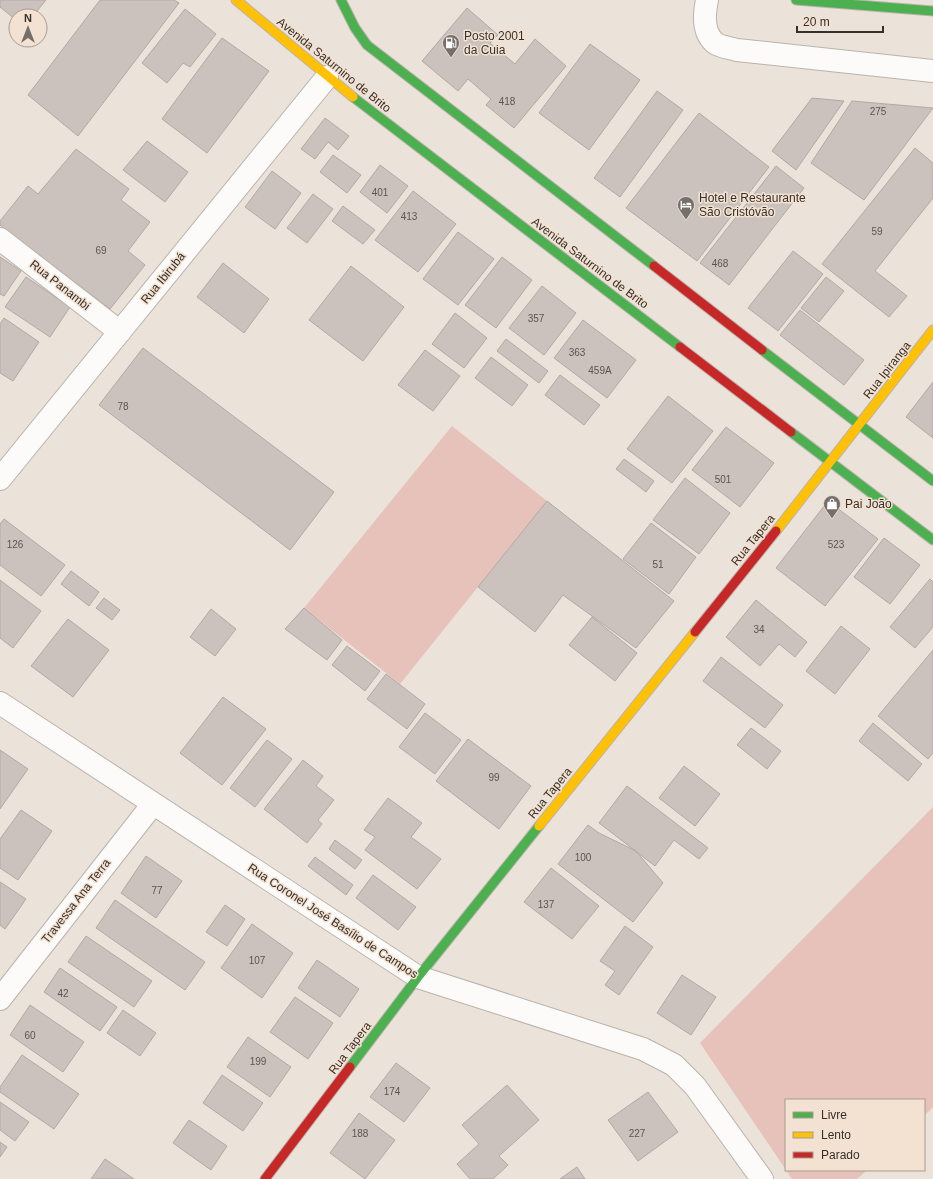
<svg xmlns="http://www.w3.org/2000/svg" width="933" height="1179" font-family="Helvetica,sans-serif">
<rect width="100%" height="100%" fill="#ebe2da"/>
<!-- green -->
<path fill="#e7c2bb" d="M 452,426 L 547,501 L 400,684 L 304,608 Z
M 933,807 L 933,1107 L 924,1116 L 924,1100 L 786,1100 L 786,1170 L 700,1043 Z
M 786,1170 L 867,1170 L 857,1179 L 792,1179 Z"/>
<!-- building -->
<path fill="#cbc2bd" stroke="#b1a9a4" d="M 0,0 L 46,0 L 33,16 L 16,16 L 16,20 L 0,7 Z
M 100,0 L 174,0 L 179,3 L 78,136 L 28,95 Z
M 467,8 L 498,35 L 490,43 L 515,64 L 535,39 L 566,66 L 514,128 L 486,105 L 491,99 L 468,79 L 458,91 L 422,61 Z
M 185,9 L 216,34 L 190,67 L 183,63 L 167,83 L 142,63 Z
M 222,38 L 269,71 L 207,153 L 162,119 Z
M 590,44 L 640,80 L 589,150 L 539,113 Z
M 657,91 L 683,110 L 620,197 L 594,178 Z
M 812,98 L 844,101 L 796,170 L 772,151 Z
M 852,101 L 933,108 L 864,200 L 811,163 Z
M 699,113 L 769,167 L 697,261 L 626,208 Z
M 325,118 L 349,136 L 338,150 L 328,142 L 315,159 L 301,149 Z
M 147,141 L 188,172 L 165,202 L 123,170 Z
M 915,148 L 933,163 L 933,198 L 875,271 L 907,296 L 889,317 L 822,264 Z
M 76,149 L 129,189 L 121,200 L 150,222 L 128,251 L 145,265 L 110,309 L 0,225 L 0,221 L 28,186 L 38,194 Z
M 333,155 L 361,175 L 347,193 L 320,172 Z
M 380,165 L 408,186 L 387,213 L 360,192 Z
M 776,166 L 804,188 L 729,285 L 700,263 Z
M 272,171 L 301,193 L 275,229 L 245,207 Z
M 413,191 L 456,224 L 418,272 L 375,240 Z
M 313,194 L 333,209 L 307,243 L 287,228 Z
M 343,206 L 375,230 L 363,244 L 332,221 Z
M 458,232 L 494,259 L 458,305 L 423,279 Z
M 793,251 L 823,274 L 778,331 L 748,308 Z
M 0,257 L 21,271 L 4,296 L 0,294 Z
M 502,257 L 532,280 L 496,328 L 465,305 Z
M 223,263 L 269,299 L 244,333 L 197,297 Z
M 351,266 L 404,307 L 363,361 L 309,320 Z
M 26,277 L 70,307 L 50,337 L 5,307 Z
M 826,277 L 844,291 L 819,322 L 801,308 Z
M 542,286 L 576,313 L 544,355 L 509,328 Z
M 800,310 L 864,360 L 844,385 L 780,335 Z
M 455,313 L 487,338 L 464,368 L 432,344 Z
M 4,318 L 39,342 L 13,381 L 0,373 L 0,324 Z
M 583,320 L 636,360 L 607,398 L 554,358 Z
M 506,339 L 548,371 L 539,383 L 497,351 Z
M 143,348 L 334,492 L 290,550 L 99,405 Z
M 425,350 L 460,376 L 433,411 L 398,385 Z
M 491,357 L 528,385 L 512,406 L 475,378 Z
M 560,375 L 600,405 L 584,425 L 545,395 Z
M 933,382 L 933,438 L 906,417 Z
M 668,396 L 713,431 L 672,483 L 627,449 Z
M 726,427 L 774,463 L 740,507 L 692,470 Z
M 624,459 L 654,481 L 646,492 L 616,469 Z
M 685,478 L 730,513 L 699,554 L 653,520 Z
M 547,501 L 674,601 L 636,648 L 563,595 L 535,632 L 478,587 Z
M 828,501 L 878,539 L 825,606 L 776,568 Z
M 4,519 L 65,565 L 41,596 L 0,565 L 0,524 Z
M 651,523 L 696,557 L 669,594 L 623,559 Z
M 884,538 L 920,565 L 890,604 L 854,577 Z
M 71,571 L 99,592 L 89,606 L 61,584 Z
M 930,579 L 933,582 L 933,627 L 915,648 L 890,627 Z
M 0,580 L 41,611 L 13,648 L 0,638 Z
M 104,598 L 120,610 L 112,620 L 96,608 Z
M 756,600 L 807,642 L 795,657 L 779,644 L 760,666 L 726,637 Z
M 304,608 L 342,640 L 327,660 L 285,629 Z
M 211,609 L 236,629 L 215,656 L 190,637 Z
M 592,617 L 637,653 L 615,681 L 569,645 Z
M 68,619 L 109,650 L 73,697 L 31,666 Z
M 841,626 L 870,649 L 835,694 L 806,671 Z
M 347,646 L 380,671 L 365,691 L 332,665 Z
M 933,650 L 933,753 L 928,759 L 878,716 Z
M 721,657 L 783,705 L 765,728 L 703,681 Z
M 386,674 L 425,704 L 407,729 L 367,699 Z
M 223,697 L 266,729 L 222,785 L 180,753 Z
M 425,713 L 461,740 L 435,774 L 399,747 Z
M 873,723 L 922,764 L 908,781 L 859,741 Z
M 751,728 L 781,751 L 767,769 L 737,745 Z
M 468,739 L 531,786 L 499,829 L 436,781 Z
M 267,740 L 292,759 L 255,807 L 230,788 Z
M 0,750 L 28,769 L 0,809 Z
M 303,760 L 323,776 L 316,786 L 334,800 L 318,820 L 322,824 L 307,843 L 264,809 Z
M 684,766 L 720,794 L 695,826 L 659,798 Z
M 627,786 L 708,848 L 699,859 L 674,840 L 655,866 L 599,823 Z
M 388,798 L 422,823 L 411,837 L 441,859 L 417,889 L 365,850 L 375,837 L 364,830 Z
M 21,810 L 52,831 L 18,880 L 0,868 L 0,839 Z
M 588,825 L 599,833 L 636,851 L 663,883 L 633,922 L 558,864 Z
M 335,840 L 362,860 L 355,869 L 329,849 Z
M 146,856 L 182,881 L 156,918 L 121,893 Z
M 315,857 L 353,885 L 346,895 L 308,866 Z
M 551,868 L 599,906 L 572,939 L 524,902 Z
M 373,875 L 416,907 L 398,930 L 356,898 Z
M 0,882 L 26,899 L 5,929 L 0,925 Z
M 115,900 L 205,962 L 185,990 L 96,928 Z
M 225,905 L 245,919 L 227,946 L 206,932 Z
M 252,924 L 293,953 L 262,998 L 221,968 Z
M 625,926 L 653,947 L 619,995 L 605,985 L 615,971 L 600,961 Z
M 86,936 L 152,981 L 134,1007 L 68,962 Z
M 317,960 L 359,989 L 340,1017 L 298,988 Z
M 60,968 L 117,1007 L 100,1031 L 44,992 Z
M 682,975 L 716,997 L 691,1035 L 657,1013 Z
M 295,997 L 333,1023 L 308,1059 L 270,1032 Z
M 30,1005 L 84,1042 L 63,1072 L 10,1035 Z
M 123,1010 L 156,1033 L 140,1056 L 107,1033 Z
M 248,1037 L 291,1067 L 270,1097 L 227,1067 Z
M 22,1055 L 79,1094 L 54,1129 L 0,1092 L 0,1087 Z
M 396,1063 L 430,1088 L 404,1122 L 370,1097 Z
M 222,1075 L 263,1103 L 243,1131 L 203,1103 Z
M 507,1085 L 539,1120 L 499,1156 L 508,1165 L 493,1179 L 470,1179 L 457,1164 L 479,1144 L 462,1125 Z
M 648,1092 L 678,1132 L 638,1161 L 608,1120 Z
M 0,1102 L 29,1122 L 15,1141 L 0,1130 Z
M 359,1113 L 395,1140 L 365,1179 L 330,1153 Z
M 189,1120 L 227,1146 L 211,1170 L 173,1143 Z
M 0,1142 L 7,1147 L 0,1157 Z
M 105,1159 L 134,1179 L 91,1179 Z
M 577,1167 L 585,1179 L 560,1179 Z"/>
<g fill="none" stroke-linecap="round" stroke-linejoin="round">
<defs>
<path id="street" d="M 707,0 C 704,14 703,33 715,43 C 720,47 731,48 737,50 L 933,71
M 0,239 L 120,332
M 0,479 L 327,77
M 0,703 L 418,977 L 643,1049 L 674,1065 L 695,1086 L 762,1179
M 0,999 L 153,804"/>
<path id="fast" d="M 341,0 L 355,28 L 367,45 L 654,266
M 796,0 L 933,11
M 353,97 L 680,347
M 762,350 L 933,481
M 791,432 L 933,540
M 350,1067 L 418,977 L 539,826"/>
<path id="slow" d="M 236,0 L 353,97
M 776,531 L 933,330
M 539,826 L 695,632"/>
<path id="jam" d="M 654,266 L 762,350
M 680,347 L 791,432
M 695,632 L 776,531
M 265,1179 L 350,1067"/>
</defs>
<!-- street casing -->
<use href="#street" stroke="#bab3ac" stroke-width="24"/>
<!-- fast casing -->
<use href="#fast" stroke="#bab3ac" stroke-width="11"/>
<!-- slow casing -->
<use href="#slow" stroke="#bab3ac" stroke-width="11"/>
<!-- jam casing -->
<use href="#jam" stroke="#bab3ac" stroke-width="11"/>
<!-- street -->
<use href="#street" stroke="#fcfbf9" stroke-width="22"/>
<!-- fast -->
<use href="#fast" stroke="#4caf50" stroke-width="9"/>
<!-- slow -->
<use href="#slow" stroke="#ffc107" stroke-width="9"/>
<!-- jam -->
<use href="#jam" stroke="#c62828" stroke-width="9"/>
</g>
<!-- icons -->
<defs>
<symbol id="fuel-pin" viewBox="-11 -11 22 30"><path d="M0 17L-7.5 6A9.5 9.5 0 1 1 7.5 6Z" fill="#766e68" stroke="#f3e2d2"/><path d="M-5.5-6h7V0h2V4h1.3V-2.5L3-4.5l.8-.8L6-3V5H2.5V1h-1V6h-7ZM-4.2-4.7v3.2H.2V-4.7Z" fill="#fff"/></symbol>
<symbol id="hotel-pin" viewBox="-11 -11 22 30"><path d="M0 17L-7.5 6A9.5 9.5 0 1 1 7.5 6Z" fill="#766e68" stroke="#f3e2d2"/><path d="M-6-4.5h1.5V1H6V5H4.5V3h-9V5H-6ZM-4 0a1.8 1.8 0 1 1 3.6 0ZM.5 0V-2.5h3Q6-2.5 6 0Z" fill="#fff"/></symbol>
<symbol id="shop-pin" viewBox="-11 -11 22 30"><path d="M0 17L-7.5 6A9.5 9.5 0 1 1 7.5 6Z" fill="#766e68" stroke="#f3e2d2"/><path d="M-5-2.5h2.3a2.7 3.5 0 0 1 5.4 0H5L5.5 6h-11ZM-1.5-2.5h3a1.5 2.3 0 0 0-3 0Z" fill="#fff"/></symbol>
</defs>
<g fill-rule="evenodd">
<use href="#fuel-pin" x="441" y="33" width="20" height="27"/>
<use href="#hotel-pin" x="676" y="195" width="20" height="27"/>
<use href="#shop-pin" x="822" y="494" width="20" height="27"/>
</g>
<g text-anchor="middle" stroke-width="3" stroke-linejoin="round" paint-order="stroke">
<!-- number labels -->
<g font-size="10" fill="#5c544f">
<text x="507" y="105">418</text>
<text x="878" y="115">275</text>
<text x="380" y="196">401</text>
<text x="409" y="220">413</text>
<text x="877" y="235">59</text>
<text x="101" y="254">69</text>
<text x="720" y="267">468</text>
<text x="536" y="322">357</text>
<text x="577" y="356">363</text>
<text x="600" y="374">459A</text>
<text x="123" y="410">78</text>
<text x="723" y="483">501</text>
<text x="15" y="548">126</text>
<text x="836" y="548">523</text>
<text x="658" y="568">51</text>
<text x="759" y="633">34</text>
<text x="494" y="781">99</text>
<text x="583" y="861">100</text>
<text x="157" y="894">77</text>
<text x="546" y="908">137</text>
<text x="257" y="964">107</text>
<text x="63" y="997">42</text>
<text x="30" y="1039">60</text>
<text x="258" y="1065">199</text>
<text x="392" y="1095">174</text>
<text x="360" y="1137">188</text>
<text x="637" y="1137">227</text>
</g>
<!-- poi labels -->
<g font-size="12" fill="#37302a" stroke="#f3e2d2" text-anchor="start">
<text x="464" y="40">Posto 2001<tspan x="464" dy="14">da Cuia</tspan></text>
<text x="699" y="202">Hotel e Restaurante<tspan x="699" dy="14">São Cristóvão</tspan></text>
<text x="845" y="508">Pai João</text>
</g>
<!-- street labels -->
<g font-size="12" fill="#37302a" stroke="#f3e2d2">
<text transform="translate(334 65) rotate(39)" y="4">Avenida Saturnino de Brito</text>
<text transform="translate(590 263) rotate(37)" y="4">Avenida Saturnino de Brito</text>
<text transform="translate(163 278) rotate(-51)" y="4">Rua Ibirubá</text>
<text transform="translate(60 285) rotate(38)" y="4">Rua Panambi</text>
<text transform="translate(887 370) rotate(-52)" y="4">Rua Ipiranga</text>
<text transform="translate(753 540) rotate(-51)" y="4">Rua Tapera</text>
<text transform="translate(550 793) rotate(-51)" y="4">Rua Tapera</text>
<text transform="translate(76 901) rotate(-52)" y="4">Travessa Ana Terra</text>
<text transform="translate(333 921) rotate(33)" y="4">Rua Coronel José Basílio de Campos</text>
<text transform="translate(350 1048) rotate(-53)" y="4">Rua Tapera</text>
</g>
</g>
<!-- legend -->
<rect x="785" y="1099" width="140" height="72" fill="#f3e2d2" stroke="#a89b8f"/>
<rect x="793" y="1112" width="20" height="6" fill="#4caf50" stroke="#a89b8f"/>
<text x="821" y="1119" font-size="12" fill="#37302a">Livre</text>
<rect x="793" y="1132" width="20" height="6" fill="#ffc107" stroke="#a89b8f"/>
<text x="821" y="1139" font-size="12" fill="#37302a">Lento</text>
<rect x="793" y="1152" width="20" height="6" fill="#c62828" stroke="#a89b8f"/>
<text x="821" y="1159" font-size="12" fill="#37302a">Parado</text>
<!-- north arrow -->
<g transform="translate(28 28)"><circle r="19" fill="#f3e2d2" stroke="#a89b8f"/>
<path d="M0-3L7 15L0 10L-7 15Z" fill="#766e68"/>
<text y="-6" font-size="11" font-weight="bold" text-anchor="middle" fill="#37302a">N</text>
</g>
<!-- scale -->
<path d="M797 26v6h86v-6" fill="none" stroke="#37302a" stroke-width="2"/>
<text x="803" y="26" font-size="12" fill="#37302a" stroke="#f3e2d2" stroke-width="3" paint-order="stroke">20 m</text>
</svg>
